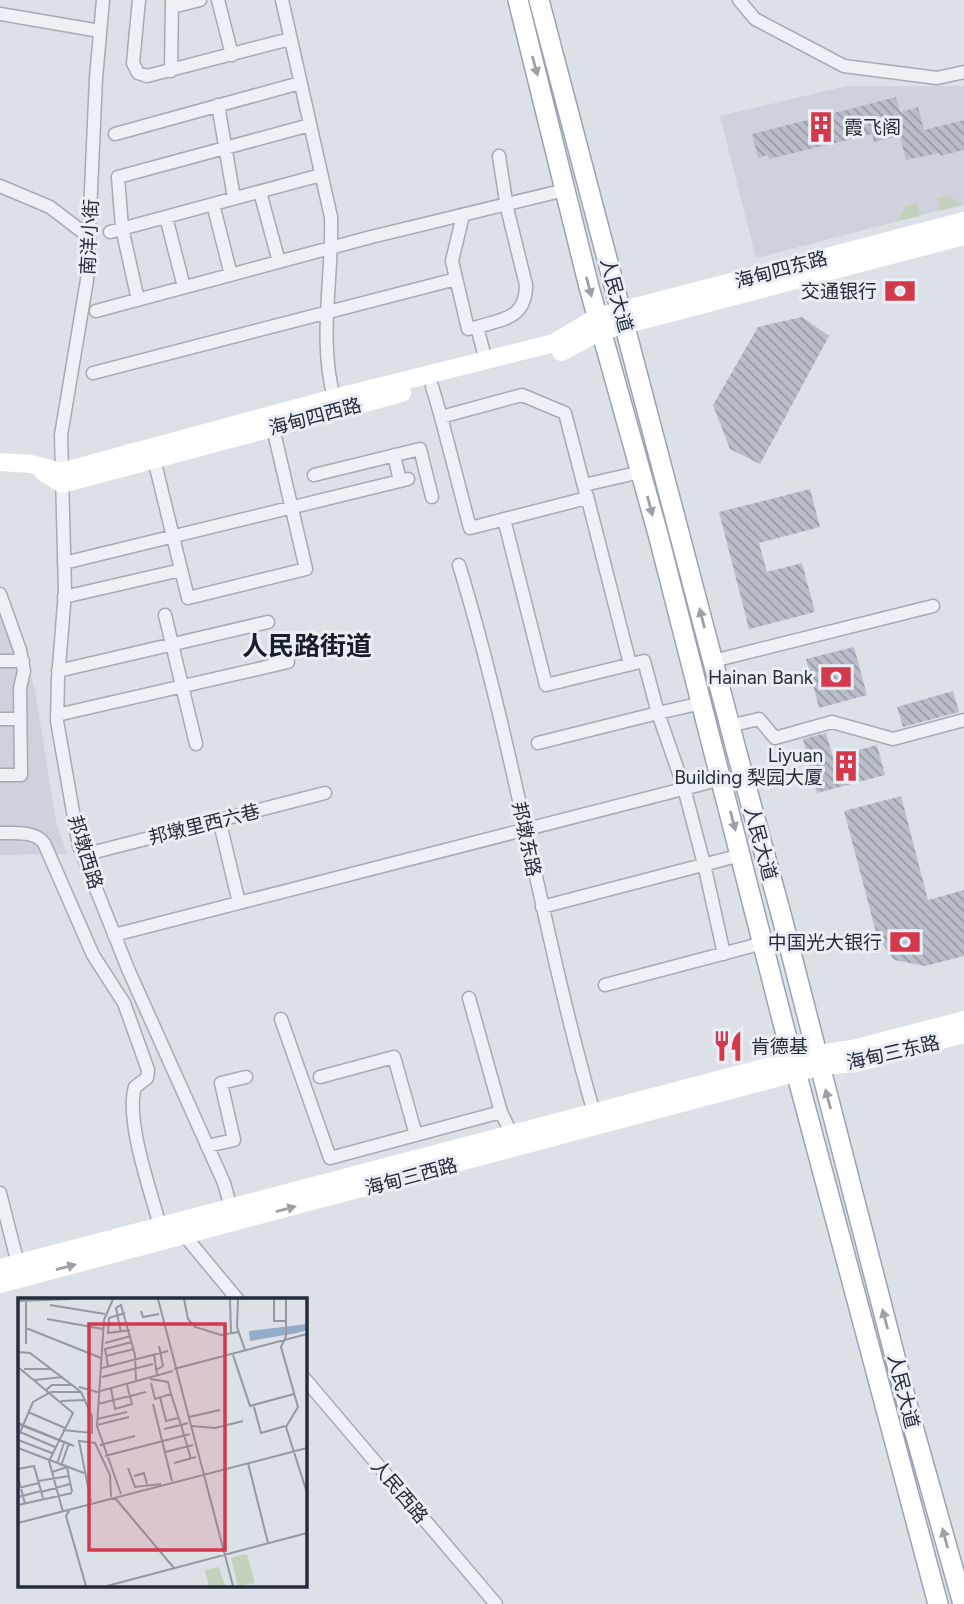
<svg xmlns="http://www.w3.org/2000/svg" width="964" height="1604" font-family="Figtree,'Noto Sans SC',sans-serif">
<defs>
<pattern id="building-back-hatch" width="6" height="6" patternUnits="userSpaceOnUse" patternTransform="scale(1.75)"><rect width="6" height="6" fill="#b9beca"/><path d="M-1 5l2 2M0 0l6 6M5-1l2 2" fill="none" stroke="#969ba5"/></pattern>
</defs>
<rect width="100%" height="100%" fill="#dce0e7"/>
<!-- built -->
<path fill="#cdd2dc" d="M 847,86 L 964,86 L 964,204 L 756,258 L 720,116 Z
M 0,585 L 12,610 L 35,691 L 56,821 L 67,854 L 0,855 Z"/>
<!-- green -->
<path fill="#c1d1bc" d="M 947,196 L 963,205 L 940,211 L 937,199 Z
M 917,203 L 920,216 L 898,221 L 905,207 Z"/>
<!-- building -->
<path fill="url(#building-back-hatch)" d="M 896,97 L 900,112 L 918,107 L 924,130 L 964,120 L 964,150 L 940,156 L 939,153 L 906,160 L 900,136 L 874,142 L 872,134 L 769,159 L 768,155 L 758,158 L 752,134 Z
M 802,317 L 829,336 L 760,464 L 730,449 L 713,405 L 758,327 Z
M 810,489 L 820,527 L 759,543 L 767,572 L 802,563 L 815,612 L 749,629 L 719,512 Z
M 854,647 L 867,695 L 819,708 L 806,659 Z
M 953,691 L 959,712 L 903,727 L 897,707 Z
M 826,733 L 833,757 L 877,745 L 885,775 L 817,793 L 803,739 Z
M 901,796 L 928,900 L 964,890 L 964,956 L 925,966 L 894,960 L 877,936 L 844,811 Z"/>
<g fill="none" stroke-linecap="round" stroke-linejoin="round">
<defs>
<path id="street" d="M 103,0 L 96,78 L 87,280 L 61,435 L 65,592 L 58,679 L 57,721 L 79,846 L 128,969 L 224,1183 L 231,1208
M 139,0 L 133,63 L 138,73 L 147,76 L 290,39
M 218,0 L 232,55
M 282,0 L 331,217 C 333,278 318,338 334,398
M 739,0 L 755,19 L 844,66 L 937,78 L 964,72
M 172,7 L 200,0
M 0,14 L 100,31
M 171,71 L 172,0
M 218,105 L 234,198
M 115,134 L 300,83
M 0,186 L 50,207 L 89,237
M 260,192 L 279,262
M 213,204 L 231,275
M 463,215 L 452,261 L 468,329 L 477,327 L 486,361
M 166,217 L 184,287
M 110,232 L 321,175
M 138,300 L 122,228 L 118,177 L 310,125
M 96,311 L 371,237 L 565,190
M 477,327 C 504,319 526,318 526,285 L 507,208 L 499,156
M 93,373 L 456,279
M 432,386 L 441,417 L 522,395 L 565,413 L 587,498 L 470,528 L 441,417
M 394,455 L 400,481
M 154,459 L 188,598 L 306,569 L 273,428
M 314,475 L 420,449 L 432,497
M 584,485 L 641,472
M 587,496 L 630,664
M 504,519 L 546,685 L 644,661 L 658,713 L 702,703
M 64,563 L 408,479
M 459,565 C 514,745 542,932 594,1113
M 0,594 L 20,650 L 24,671 L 20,688 L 21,775 L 0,775
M 64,597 L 181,570
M 165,615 L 196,744
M 0,661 L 23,661
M 713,661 L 933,606
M 58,671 L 268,622
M 57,715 L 288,662
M 0,719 L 20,719
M 729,726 L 759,719 L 775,738 L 832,722 L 893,739 L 964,720
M 538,743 L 658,713 L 684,788 L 704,864 L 724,954
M 219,819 L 239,903
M 0,833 C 14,833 35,831 44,843 L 93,955 L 124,1003 L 148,1070 L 147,1078 L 135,1087 C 125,1120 151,1192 160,1226
M 83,855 L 325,793
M 542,907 L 741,855
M 114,935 L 722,779
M 605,985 L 763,943
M 469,998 L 501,1112
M 281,1019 L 330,1158 L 501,1112 L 512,1135
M 320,1077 L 394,1057 L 416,1135
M 207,1146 L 234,1140 L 221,1083 L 246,1077
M 0,1193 L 18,1264
M 185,1236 L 238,1300
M 304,1378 L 496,1604"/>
<path id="primary" d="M 518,0 L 589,287 L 658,534 L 783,1023 L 938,1604
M 539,0 L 737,753 L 781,914 L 911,1419 L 963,1604"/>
</defs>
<!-- street casing -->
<use href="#street" stroke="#a5aab4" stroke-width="15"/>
<!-- primary casing -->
<use href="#primary" stroke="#9aa3b3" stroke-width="22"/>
<!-- street -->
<use href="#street" stroke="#eef0f5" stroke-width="12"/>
<!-- secondary -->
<path stroke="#fff" stroke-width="18" d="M 561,352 L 601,331 L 964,236
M 0,462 L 31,464 L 61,472 L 323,401 L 554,343 L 597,317 L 964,221
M 43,472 L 62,484 L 402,393
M 0,1268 L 817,1054 L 853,1049 L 964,1020
M 0,1284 L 821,1066 L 856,1063 L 964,1034"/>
<!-- primary -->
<use href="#primary" stroke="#fff" stroke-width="19"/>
</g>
<!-- one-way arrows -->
<defs><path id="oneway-solid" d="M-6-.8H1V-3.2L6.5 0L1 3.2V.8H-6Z" transform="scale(1.75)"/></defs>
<g fill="#9da0a8">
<use href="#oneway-solid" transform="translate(535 66) rotate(75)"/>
<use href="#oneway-solid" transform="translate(589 287) rotate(75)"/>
<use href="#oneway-solid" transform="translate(650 506) rotate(75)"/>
<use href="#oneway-solid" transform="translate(702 618) rotate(-104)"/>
<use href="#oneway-solid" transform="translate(733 821) rotate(75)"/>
<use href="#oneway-solid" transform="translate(828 1099) rotate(-105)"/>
<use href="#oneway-solid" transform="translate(286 1209) rotate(-15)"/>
<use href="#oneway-solid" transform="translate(66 1267) rotate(-15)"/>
<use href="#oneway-solid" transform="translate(885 1319) rotate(-105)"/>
<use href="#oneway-solid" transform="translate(945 1538) rotate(-105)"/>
</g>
<!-- icons -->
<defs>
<symbol id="building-bare" viewBox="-9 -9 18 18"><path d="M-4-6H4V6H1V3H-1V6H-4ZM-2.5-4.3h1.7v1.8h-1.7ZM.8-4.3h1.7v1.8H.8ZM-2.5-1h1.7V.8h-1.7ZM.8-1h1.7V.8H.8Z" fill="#d3394c" stroke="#ebeef4" stroke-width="2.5" paint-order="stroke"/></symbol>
<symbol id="bank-bare" viewBox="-9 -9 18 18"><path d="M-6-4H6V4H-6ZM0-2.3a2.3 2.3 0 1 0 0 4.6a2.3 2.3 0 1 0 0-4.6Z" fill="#d3394c" stroke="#ebeef4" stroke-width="2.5" paint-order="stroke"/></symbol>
<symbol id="restaurant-bare" viewBox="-9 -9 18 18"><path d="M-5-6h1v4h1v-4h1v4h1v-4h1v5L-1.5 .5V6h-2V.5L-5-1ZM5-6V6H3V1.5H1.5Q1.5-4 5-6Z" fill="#d3394c" stroke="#ebeef4" stroke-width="2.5" paint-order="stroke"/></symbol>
</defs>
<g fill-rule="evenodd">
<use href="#building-bare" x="799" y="105" width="44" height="44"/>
<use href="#bank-bare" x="878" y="269" width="44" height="44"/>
<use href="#bank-bare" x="814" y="655" width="44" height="44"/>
<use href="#building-bare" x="824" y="744" width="44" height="44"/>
<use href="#bank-bare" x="883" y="920" width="44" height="44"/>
<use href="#restaurant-bare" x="706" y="1024" width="44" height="44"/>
</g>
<g text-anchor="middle" stroke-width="6" stroke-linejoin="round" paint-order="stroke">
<!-- poi labels -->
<g font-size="19" fill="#252d3d" stroke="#ebeef4" text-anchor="end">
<text x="844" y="134" text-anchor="start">霞飞阁</text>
<text x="877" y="298">交通银行</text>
<text x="813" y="684">Hainan Bank</text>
<text x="823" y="762">Liyuan<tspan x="823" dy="22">Building 梨园大厦</tspan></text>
<text x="882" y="949">中国光大银行</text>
<text x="751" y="1053" text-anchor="start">肯德基</text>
</g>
<!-- street labels -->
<g font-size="19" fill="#252d3d" stroke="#ebeef4">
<text transform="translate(89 237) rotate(-87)" y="7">南洋小街</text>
<text transform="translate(781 269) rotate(-15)" y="7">海甸四东路</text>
<text transform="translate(617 295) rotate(75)" y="7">人民大道</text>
<text transform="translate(315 416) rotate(-15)" y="7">海甸四西路</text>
<text transform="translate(204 824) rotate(-14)" y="7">邦墩里西六巷</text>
<text transform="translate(527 839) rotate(78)" y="7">邦墩东路</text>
<text transform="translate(761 843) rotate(75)" y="7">人民大道</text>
<text transform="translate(86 852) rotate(73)" y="7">邦墩西路</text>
<text transform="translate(893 1052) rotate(-13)" y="7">海甸三东路</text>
<text transform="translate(411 1176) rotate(-15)" y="7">海甸三西路</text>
<text transform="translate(904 1391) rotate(76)" y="7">人民大道</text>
<text transform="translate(400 1491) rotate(50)" y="7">人民西路</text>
</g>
<!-- district labels -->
<g font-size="26" font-weight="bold" fill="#171e2e" stroke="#ebeef4">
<text x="307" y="655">人民路街道</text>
</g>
</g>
<!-- overview -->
<g transform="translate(18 1298)">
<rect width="289" height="289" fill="#dce0e7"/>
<path d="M 229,256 L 237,285 L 220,288 L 213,260 ZM 201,269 L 207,288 L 191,288 L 187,272 Z" fill="#c1d1bc"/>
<path d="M 289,26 L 289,32 L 279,35 L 232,43 L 231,33 Z" fill="#94acc9"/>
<path fill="none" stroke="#9398a3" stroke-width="2" d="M 95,1 L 86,22 L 79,128 L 103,196M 140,1 L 215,288M 166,1 L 170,21 L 177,29 L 203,37 L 220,34M 212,1 L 213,35M 220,1 L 219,29 L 227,52M 256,1 L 256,23 L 268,23M 268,1 L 268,38 L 263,49 L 280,109 L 268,129 L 289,195M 0,3 L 54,1M 32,7 L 87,16M 123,13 L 125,19 L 141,16M 107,15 L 91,20 L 90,35 L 112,32M 29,21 L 85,31M 8,30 L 83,60M 103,34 L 98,10 L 103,7 L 117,57 L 118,82M 87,45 L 113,38M 8,46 L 8,3M 0,54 L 12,55 L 63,94 L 74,118 L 74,135 L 45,132M 136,56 L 139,77M 215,57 L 232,108 L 276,96M 88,58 L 116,51M 90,68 L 87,51 L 114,44M 0,69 L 55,115 L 31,163 L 45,214M 84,70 L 150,53M 6,71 L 32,71M 156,71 L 289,36M 138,72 L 145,68 L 141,48M 84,79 L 135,66M 132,81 L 150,84 L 153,96 L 137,101 L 133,85M 16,82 L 45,79M 61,89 L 79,94 L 155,73M 93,91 L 97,111 L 114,106 L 109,87M 28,92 L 34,87 L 55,87M 153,96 L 163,127 L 170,125M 142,99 L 148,123 L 160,120M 43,103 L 66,102M 80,106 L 128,94M 135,106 L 154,183M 236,109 L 243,135 L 267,128M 10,114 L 47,130M 171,119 L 202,112M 79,121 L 109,114M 0,125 L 56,148 L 0,126M 79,127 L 111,119M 174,128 L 197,130 L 225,123M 146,131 L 163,127 L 173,161M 2,134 L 37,149M 0,139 L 15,104 L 33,94 L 63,94M 0,142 L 34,155M 82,147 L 117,138M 0,150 L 66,175M 147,154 L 175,147M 87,158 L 172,136M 156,165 L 178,159M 230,165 L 250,245M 39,166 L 46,145M 43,168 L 51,145M 110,170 L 117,189 L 143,186M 0,171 L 16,168 L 25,200M 34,174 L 49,169 L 54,194M 116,178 L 126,175 L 129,186M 0,179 L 7,206M 20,183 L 51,178M 0,190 L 21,185M 23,194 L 52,186M 0,199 L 23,193M 97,200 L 156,270M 73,204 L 61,143 L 77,145 L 92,177 L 93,199M 0,207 L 54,195M 51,213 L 48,218 L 68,288M 0,225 L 289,150M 89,288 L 289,235"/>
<path fill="#d3394c" fill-opacity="0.15" stroke="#d3394c" stroke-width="3.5" d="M 71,26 L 207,26 L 207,252 L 71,252 Z"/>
<rect width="289" height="289" fill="none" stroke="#252d3d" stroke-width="3.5"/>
</g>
</svg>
